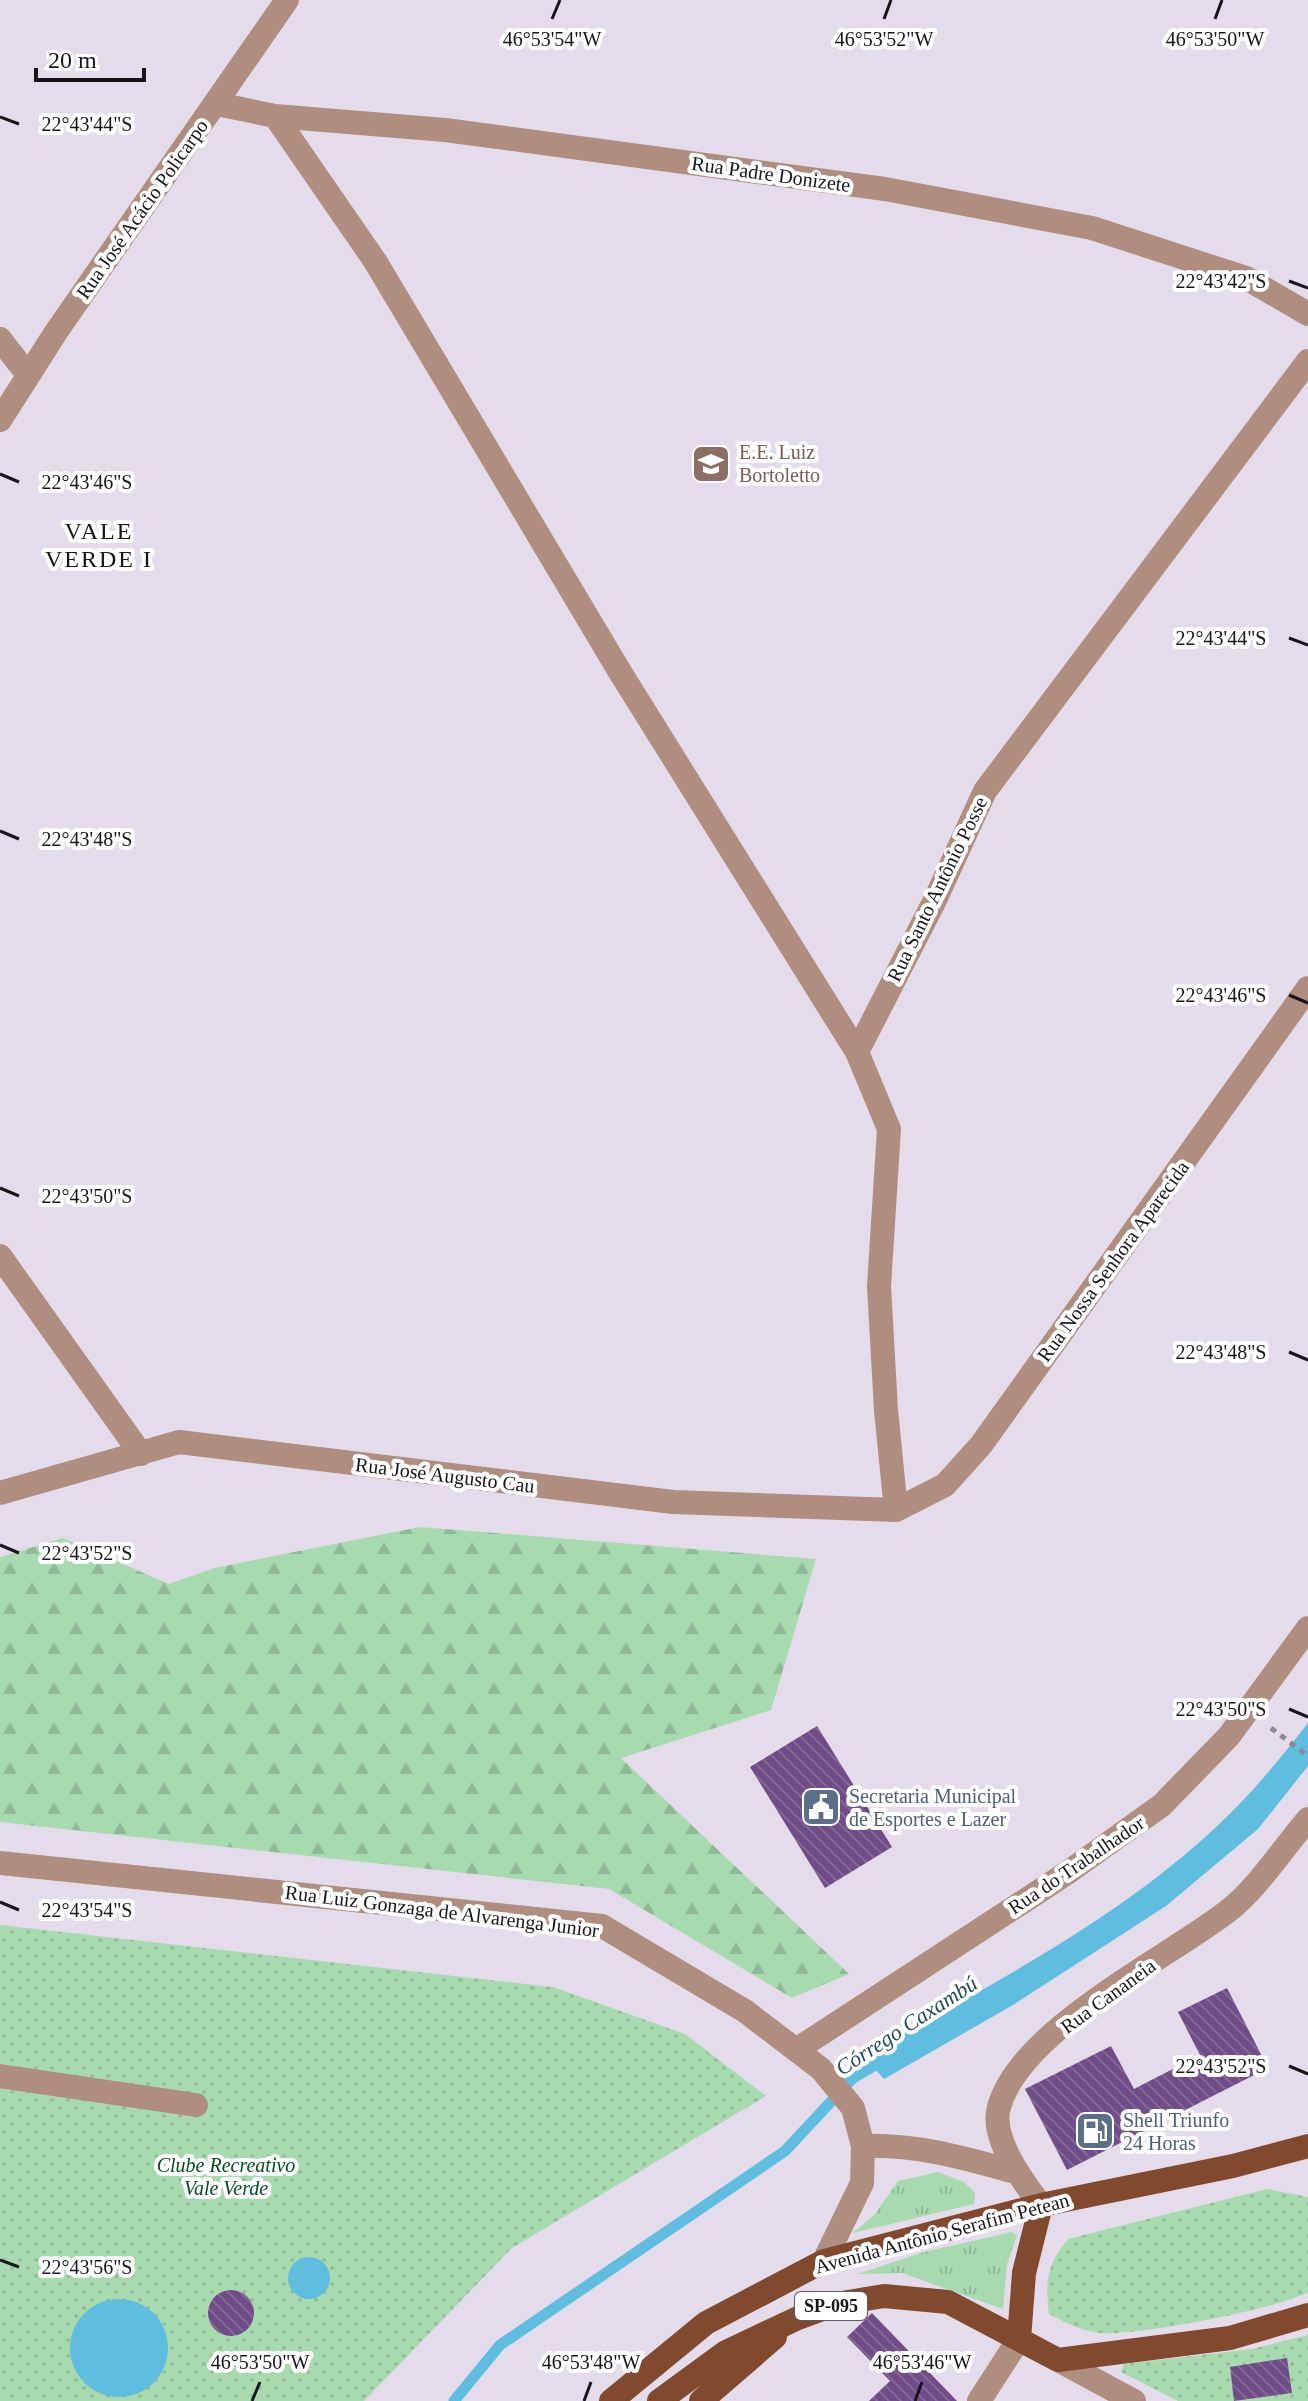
<svg xmlns="http://www.w3.org/2000/svg" width="1308" height="2401" font-family="Georgia,serif">
<defs>
<pattern id="grass-tufts" width="24" height="20" patternUnits="userSpaceOnUse" patternTransform="scale(2)"><rect width="24" height="20" fill="#a8dab0"/><path d="M3 7l-1-3M5 7V3M7 7l1-3M15 17l-1-3M17 17v-4M19 17l1-3" fill="none" stroke="#90ba97"/></pattern>
<pattern id="forest-firs" width="22" height="20" patternUnits="userSpaceOnUse" patternTransform="scale(2)"><rect width="22" height="20" fill="#a8dab0"/><path d="M5 1l3.5 6h-7zM16 11l3.5 6h-7z" fill="#90ba97"/></pattern>
<pattern id="park-dots" width="8" height="8" patternUnits="userSpaceOnUse" patternTransform="scale(2)"><rect width="8" height="8" fill="#a8dab0"/><path d="M2 2h.1M6 6h.1" fill="none" stroke="#90ba97" stroke-width="1.8" stroke-linecap="round"/></pattern>
<pattern id="building-back-hatch" width="6" height="6" patternUnits="userSpaceOnUse" patternTransform="scale(2)"><rect width="6" height="6" fill="#704c88"/><path d="M-1 5l2 2M0 0l6 6M5-1l2 2" fill="none" stroke="#826794"/></pattern>
</defs>
<rect width="100%" height="100%" fill="#e4dceb"/>
<!-- grass -->
<path fill="url(#grass-tufts)" d="M 938,2172 L 964,2182 L 975,2193 L 974,2204 L 853,2233 L 875,2214 L 898,2181 Z
M 1012,2232 L 1017,2236 L 1007,2264 L 1003,2309 L 902,2273 L 857,2274 L 924,2252 Z"/>
<!-- forest -->
<path fill="url(#forest-firs)" d="M 420,1527 L 816,1559 L 771,1710 L 621,1758 L 849,1974 L 792,1998 L 609,1889 L 0,1822 L 0,1557 L 63,1538 L 169,1584 L 214,1568 Z"/>
<!-- park -->
<path fill="url(#park-dots)" d="M 0,1925 L 553,1987 L 685,2034 L 766,2096 L 512,2248 L 364,2401 L 0,2401 Z
M 1267,2189 L 1308,2197 L 1308,2292 C 1279,2309 1135,2336 1101,2333 C 1082,2331 1066,2323 1049,2314 C 1045,2281 1047,2264 1068,2239 Z
M 1308,2335 L 1308,2401 L 1178,2401 L 1121,2372 L 1124,2364 L 1252,2349 Z"/>
<!-- water -->
<path fill="#5fbde0" d="M 1308,1723 L 1308,1766 L 1258,1829 L 1166,1906 L 1013,2005 L 884,2079 L 862,2055 C 980,1992 1117,1920 1215,1828 C 1250,1796 1279,1760 1308,1723 Z
M288 2278a21 21 0 1 1 42 0a21 21 0 1 1-42 0Z
M70 2348a49 49 0 1 1 98 0a49 49 0 1 1-98 0Z"/>
<g fill="none" stroke-linecap="round" stroke-linejoin="round">
<!-- stream -->
<path stroke="#5fbde0" stroke-width="11" d="M 454,2401 L 500,2345 L 785,2151 L 853,2078 L 882,2061"/>
</g>
<!-- building -->
<path fill="url(#building-back-hatch)" d="M 817,1726 L 892,1847 L 825,1888 L 750,1767 Z
M 1227,1988 L 1268,2068 L 1067,2170 L 1025,2089 L 1111,2046 L 1134,2089 L 1200,2055 L 1178,2012 Z
M208 2313a23 23 0 1 1 46 0a23 23 0 1 1-46 0Z
M 872,2313 L 957,2401 L 869,2401 L 890,2381 L 847,2337 Z
M 1287,2358 L 1292,2393 L 1234,2401 L 1230,2367 Z"/>
<g fill="none" stroke-linecap="round" stroke-linejoin="round">
<!-- path -->
<path stroke="#8e8893" stroke-width="5" stroke-dasharray="6 6" stroke-linecap="butt" d="M 1271,1728 L 1308,1756"/>
<!-- minor -->
<path stroke="#af8e7f" stroke-width="24" d="M 217,104 L 275,116 L 445,130 L 885,189 L 1092,228 L 1246,278 L 1308,314
M 275,116 L 375,261 L 620,672 L 857,1052
M 0,339 L 28,375
M 0,420 L 56,332 L 287,0
M 0,1256 L 141,1454
M 0,1493 L 179,1442 L 673,1502 L 896,1510 L 945,1485 L 981,1445 L 1308,988
M 896,1510 L 886,1410 L 879,1286 L 889,1129 L 857,1052 L 935,900 L 985,791 L 1308,361
M 0,1863 L 602,1926 L 745,2011 L 821,2069 L 853,2108 L 863,2146 L 862,2183 L 824,2261
M 796,2050 L 1067,1873 L 1162,1805 L 1229,1736 L 1308,1628
M 0,2076 L 196,2105
M 863,2146 C 916,2144 964,2158 1015,2172
M 1041,2205 C 1023,2182 990,2138 999,2107 C 1020,2030 1166,1959 1228,1911 C 1256,1890 1284,1847 1308,1819
M 1058,2360 L 1134,2401
M 979,2401 L 1019,2339"/>
<!-- major -->
<path stroke="#81492e" stroke-width="24" d="M 1019,2339 L 1024,2273 L 1041,2205
M 611,2401 L 706,2323 L 824,2261 L 1041,2205 L 1233,2166 L 1308,2146
M 659,2401 L 726,2352 L 798,2318 L 836,2304 L 884,2296 L 948,2302 L 1058,2360 L 1230,2338 L 1308,2315
M 701,2401 L 775,2337"/>
</g>
<!-- ticks -->
<path fill="none" stroke="#18151a" stroke-width="3" d="M 552,19 L 560,0M 884,19 L 891,0M 1215,19 L 1222,0M 0,117 L 19,124M 1289,281 L 1308,288M 0,474 L 19,482M 1289,638 L 1308,645M 0,831 L 19,839M 1289,995 L 1308,1003M 0,1188 L 19,1196M 1289,1352 L 1308,1360M 0,1545 L 19,1553M 1289,1709 L 1308,1717M 0,1902 L 19,1910M 1289,2066 L 1308,2074M 0,2260 L 19,2267M 252,2401 L 260,2382M 584,2401 L 591,2382M 915,2401 L 922,2382"/>
<!-- icons -->
<defs>
<symbol id="school-square" viewBox="-11 -11 22 22"><rect x="-9" y="-9" width="18" height="18" rx="4" fill="#8d6e63" stroke="#fff"/><path d="M0-5L7-2L0 1L-7-2ZM-4 1L0 2.5L4 1V4Q0 6-4 4Z" fill="#fff"/></symbol>
<symbol id="civic-square" viewBox="-11 -11 22 22"><rect x="-9" y="-9" width="18" height="18" rx="4" fill="#5c6f8a" stroke="#fff"/><path d="M-.6-6.5H3V-4.5H.6V-3L4-1V1h2V6H-6V1h2V-1L-.6-3ZM-1.2 2.5V6h2.4V2.5Z" fill="#fff"/></symbol>
<symbol id="fuel-square" viewBox="-11 -11 22 22"><rect x="-9" y="-9" width="18" height="18" rx="4" fill="#5c6f8a" stroke="#fff"/><path d="M-5.5-6h7V0h2V4h1.3V-2.5L3-4.5l.8-.8L6-3V5H2.5V1h-1V6h-7ZM-4.2-4.7v3.2H.2V-4.7Z" fill="#fff"/></symbol>
</defs>
<g fill-rule="evenodd">
<use href="#school-square" x="689" y="442" width="44" height="44"/>
<use href="#civic-square" x="799" y="1785" width="44" height="44"/>
<use href="#fuel-square" x="1073" y="2109" width="44" height="44"/>
</g>
<g text-anchor="middle" stroke-width="8" stroke-linejoin="round" paint-order="stroke">
<!-- shield labels -->
<rect fill="#fff" stroke="#5d5b5f" stroke-width="2" x="795" y="2292" width="72" height="28" rx="6"/>
<g font-size="18" font-weight="bold" fill="#18151a">
<text x="831" y="2312">SP-095</text>
</g>
<!-- street labels -->
<g font-size="20" fill="#18151a" stroke="#fff">
<text transform="translate(771 174) rotate(8)" y="7">Rua Padre Donizete</text>
<text transform="translate(142 209) rotate(-55)" y="7">Rua José Acácio Policarpo</text>
<text transform="translate(937 889) rotate(-64)" y="7">Rua Santo Antônio Posse</text>
<text transform="translate(1113 1261) rotate(-54)" y="7">Rua Nossa Senhora Aparecida</text>
<text transform="translate(445 1475) rotate(7)" y="7">Rua José Augusto Cau</text>
<text transform="translate(1076 1865) rotate(-34)" y="7">Rua do Trabalhador</text>
<text transform="translate(442 1911) rotate(7)" y="7">Rua Luiz Gonzaga de Alvarenga Junior</text>
<text transform="translate(1108 1996) rotate(-36)" y="7">Rua Cananeia</text>
<text transform="translate(942 2233) rotate(-15)" y="7">Avenida Antônio Serafim Petean</text>
</g>
<!-- education labels -->
<g font-size="20" fill="#785e54" stroke="#fff" text-anchor="start">
<text x="739" y="459">E.E. Luiz<tspan x="739" dy="23">Bortoletto</tspan></text>
</g>
<!-- service labels -->
<g font-size="20" fill="#4e5e75" stroke="#fff" text-anchor="start">
<text x="849" y="1803">Secretaria Municipal<tspan x="849" dy="23">de Esportes e Lazer</tspan></text>
<text x="1123" y="2127">Shell Triunfo<tspan x="1123" dy="23">24 Horas</tspan></text>
</g>
<!-- park labels -->
<g font-size="20" font-style="italic" fill="#004f1e" stroke="#fff">
<text x="226" y="2172">Clube Recreativo<tspan x="226" dy="23">Vale Verde</tspan></text>
</g>
<!-- water labels -->
<g font-size="22" font-style="italic" fill="#214a5a" stroke="#fff">
<text transform="translate(906 2025) rotate(-33)" y="8">Córrego Caxambú</text>
</g>
<!-- quarter labels -->
<g font-size="24" letter-spacing="2" fill="#18151a" stroke="#fff">
<text x="99" y="539">VALE<tspan x="99" dy="28">VERDE I</tspan></text>
</g>
</g>
<g font-size="20" text-anchor="middle" fill="#18151a" stroke="#fff" stroke-width="8" stroke-linejoin="round" paint-order="stroke">
<text x="552" y="46">46°53'54"W</text>
<text x="884" y="46">46°53'52"W</text>
<text x="1215" y="46">46°53'50"W</text>
<text x="87" y="131">22°43'44"S</text>
<text x="1221" y="288">22°43'42"S</text>
<text x="87" y="489">22°43'46"S</text>
<text x="1221" y="645">22°43'44"S</text>
<text x="87" y="846">22°43'48"S</text>
<text x="1221" y="1002">22°43'46"S</text>
<text x="87" y="1203">22°43'50"S</text>
<text x="1221" y="1359">22°43'48"S</text>
<text x="87" y="1560">22°43'52"S</text>
<text x="1221" y="1716">22°43'50"S</text>
<text x="87" y="1917">22°43'54"S</text>
<text x="1221" y="2073">22°43'52"S</text>
<text x="87" y="2274">22°43'56"S</text>
<text x="260" y="2369">46°53'50"W</text>
<text x="591" y="2369">46°53'48"W</text>
<text x="922" y="2369">46°53'46"W</text>
</g>
<!-- scale -->
<path d="M36 68v12h108v-12" fill="none" stroke="#18151a" stroke-width="4"/>
<text x="48" y="68" font-size="24" fill="#18151a" stroke="#ffffff" stroke-width="6" paint-order="stroke">20 m</text>
</svg>
